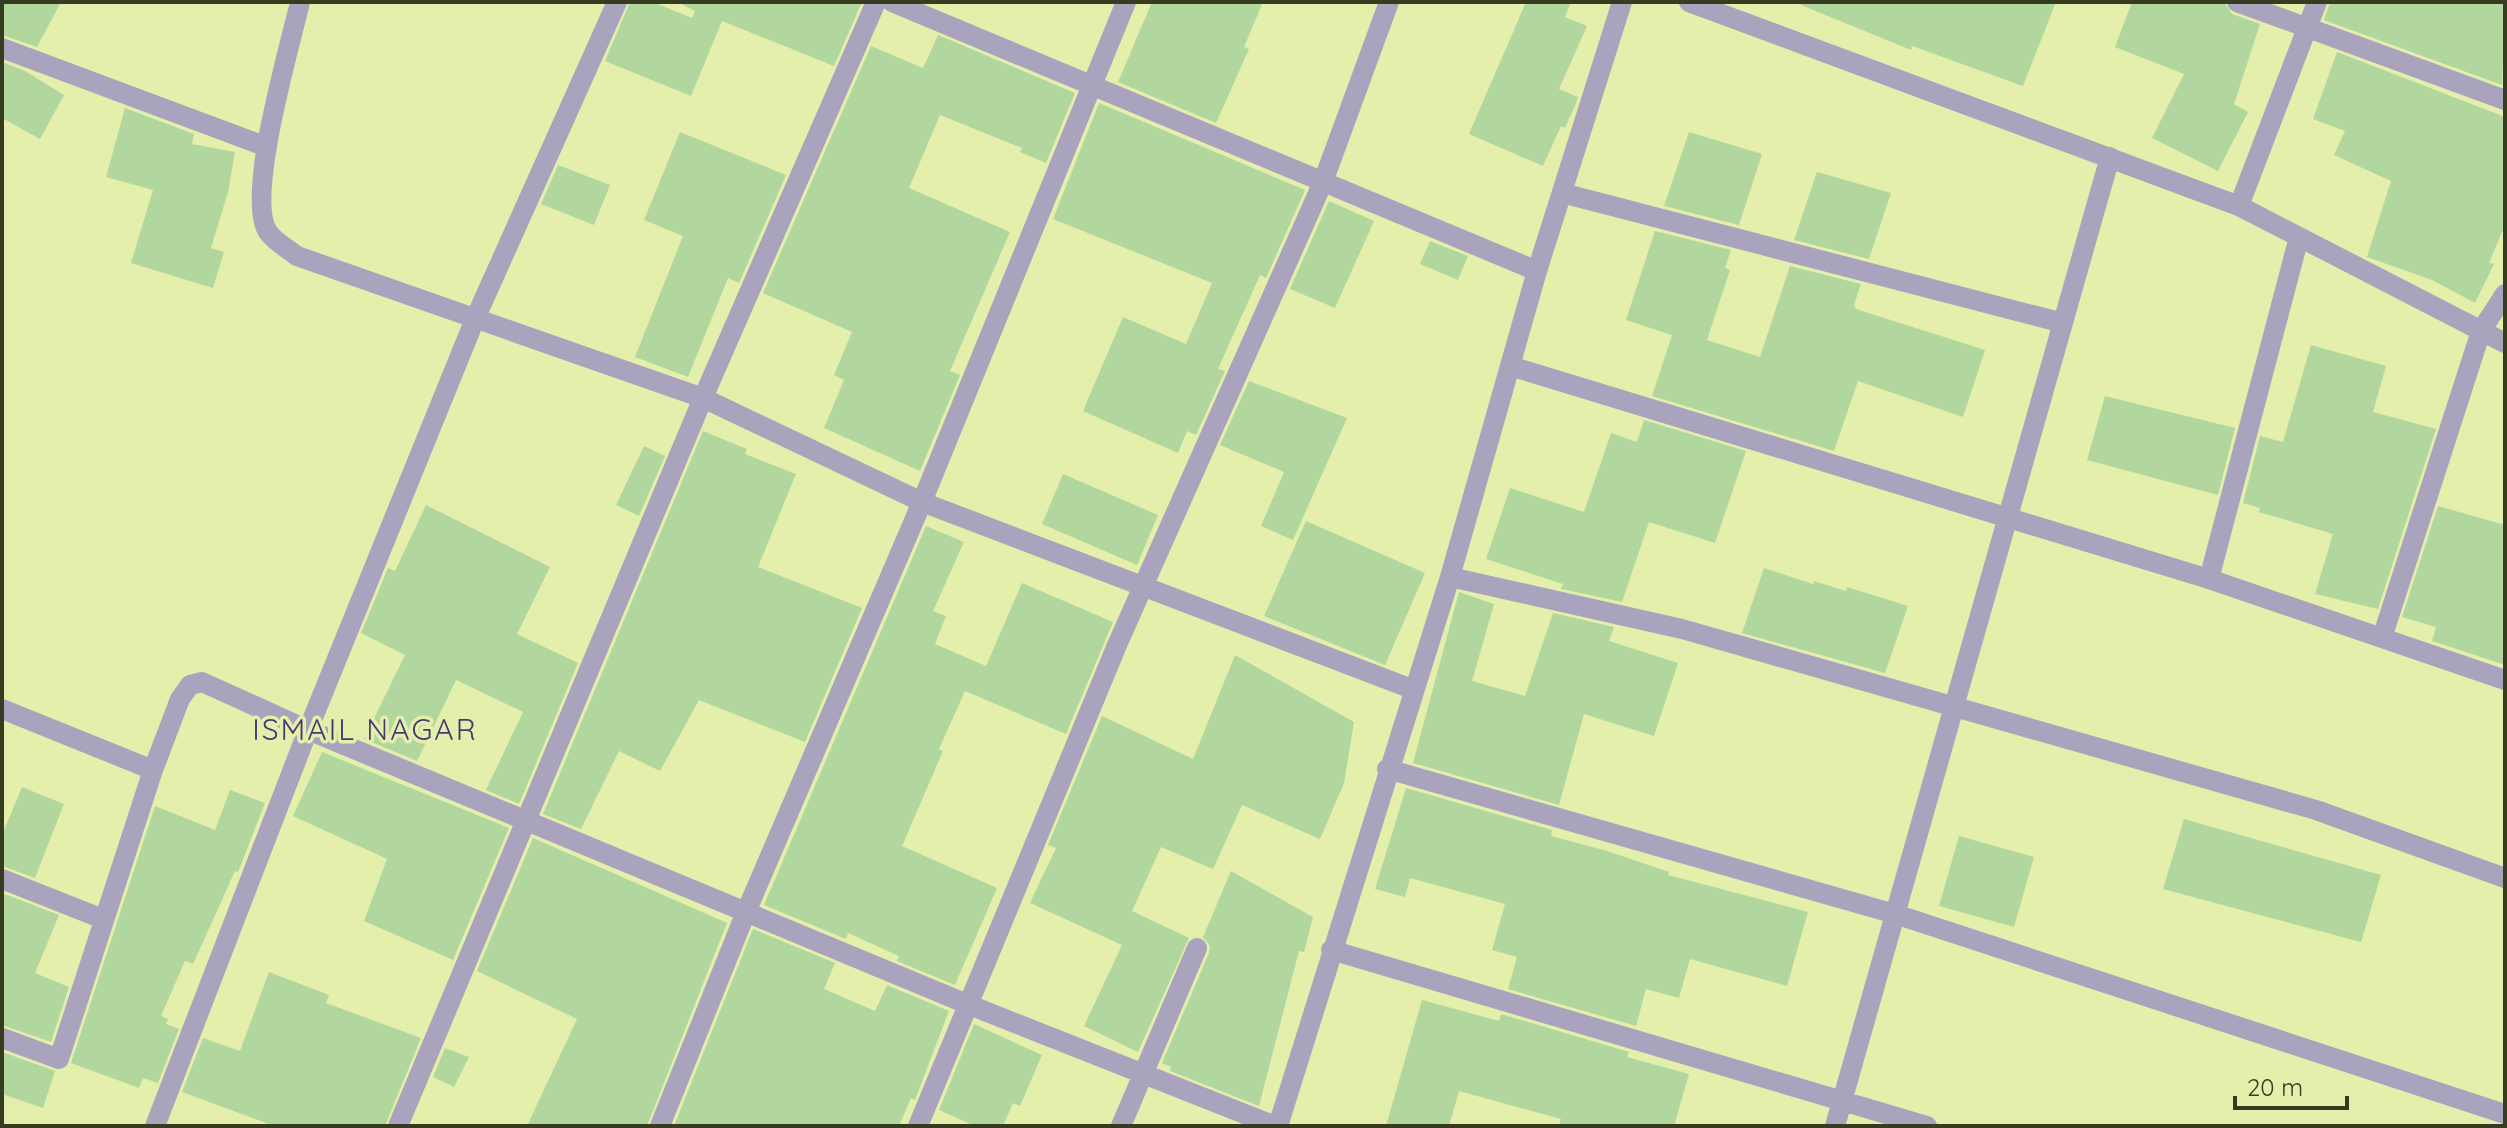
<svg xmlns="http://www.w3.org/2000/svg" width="2507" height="1128" font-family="Quicksand,sans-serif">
<rect width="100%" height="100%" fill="#e4efab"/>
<!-- building -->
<path fill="#b1d79e" d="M 2,2 L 61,2 L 37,47 L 2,35 Z
M 630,2 L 653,2 L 692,18 L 695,11 L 678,2 L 862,2 L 834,66 L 722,21 L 691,96 L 605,61 Z
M 1152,2 L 1263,2 L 1244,47 L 1249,49 L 1216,123 L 1118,82 Z
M 1526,2 L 1571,2 L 1565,17 L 1587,26 L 1559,89 L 1578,97 L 1576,103 L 1565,128 L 1561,126 L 1543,166 L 1469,134 Z
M 1801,2 L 2056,2 L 2023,86 L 1912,46 L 1911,50 L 1801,5 Z
M 2132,2 L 2224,2 L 2232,14 L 2260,24 L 2234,104 L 2248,112 L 2218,171 L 2152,138 L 2184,74 L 2115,47 Z
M 2330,2 L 2505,2 L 2502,85 L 2324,20 Z
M 938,35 L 1075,93 L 1046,163 L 1020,152 L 1022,148 L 940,115 L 909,188 L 1010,232 L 950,371 L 960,375 L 920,471 L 824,428 L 844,380 L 834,375 L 852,332 L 763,293 L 871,46 L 923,68 Z
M 2337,52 L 2505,117 L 2505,225 L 2489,263 L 2494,264 L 2475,303 L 2432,280 L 2367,257 L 2391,181 L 2334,155 L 2345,131 L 2313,119 Z
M 2,62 L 25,71 L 64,95 L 40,139 L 2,118 Z
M 1099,103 L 1305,190 L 1266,278 L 1260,275 L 1218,369 L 1225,371 L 1196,435 L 1187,431 L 1178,453 L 1083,411 L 1123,317 L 1186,344 L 1212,283 L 1053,219 Z
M 125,108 L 194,134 L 192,144 L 235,152 L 228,192 L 211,248 L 224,252 L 213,288 L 131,263 L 153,190 L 106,177 Z
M 680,132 L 786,175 L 739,283 L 728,278 L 688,377 L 635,357 L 683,236 L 644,220 Z
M 1689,132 L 1762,154 L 1739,225 L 1664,206 Z
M 558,165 L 610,185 L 594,225 L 541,204 Z
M 1817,172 L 1891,193 L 1869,259 L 1794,240 Z
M 1329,201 L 1374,221 L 1335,308 L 1290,289 Z
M 1655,231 L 1731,250 L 1725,268 L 1730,270 L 1707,340 L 1760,357 L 1790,266 L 1861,284 L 1854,305 L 1856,309 L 1985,350 L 1963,417 L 1858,381 L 1834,451 L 1652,396 L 1672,335 L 1626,320 Z
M 1430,241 L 1468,256 L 1458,280 L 1420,264 Z
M 2311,345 L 2386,366 L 2373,412 L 2436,429 L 2378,609 L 2315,594 L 2333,534 L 2259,512 L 2260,508 L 2243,503 L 2260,436 L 2283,442 Z
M 1249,381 L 1347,418 L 1293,540 L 1261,526 L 1284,472 L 1220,445 Z
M 2105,396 L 2235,428 L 2218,495 L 2087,460 Z
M 1644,420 L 1746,451 L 1715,543 L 1649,522 L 1622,602 L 1561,589 L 1563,584 L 1486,559 L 1510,488 L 1584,512 L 1611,433 L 1637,442 Z
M 703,431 L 747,449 L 745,454 L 796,474 L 758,567 L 862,608 L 805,742 L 699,700 L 660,771 L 619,751 L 581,829 L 543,814 Z
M 644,446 L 665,456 L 639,516 L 616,505 Z
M 1063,474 L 1158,515 L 1137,565 L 1042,524 Z
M 426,505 L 550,567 L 517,634 L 578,663 L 519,804 L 486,790 L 523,712 L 456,680 L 417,761 L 364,739 L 405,655 L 361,633 L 388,568 L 395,571 Z
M 2438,506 L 2505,525 L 2505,665 L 2432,641 L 2436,627 L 2402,617 Z
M 1306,521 L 1425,573 L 1385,665 L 1264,616 Z
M 926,526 L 964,542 L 933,611 L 946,616 L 935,644 L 986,666 L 1022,583 L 1113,622 L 1066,734 L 965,691 L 939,749 L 943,751 L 902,846 L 997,888 L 955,985 L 897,961 L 899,956 L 848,933 L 846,939 L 764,905 Z
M 1764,568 L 1813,584 L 1814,581 L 1846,591 L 1847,587 L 1908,606 L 1885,673 L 1742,633 Z
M 1459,592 L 1494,604 L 1472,681 L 1525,696 L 1553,613 L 1614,627 L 1609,641 L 1678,663 L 1654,736 L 1584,714 L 1559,805 L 1413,763 Z
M 1235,655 L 1354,722 L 1344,783 L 1320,839 L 1242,805 L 1213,869 L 1161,847 L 1132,911 L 1189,938 L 1138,1052 L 1084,1026 L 1122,945 L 1030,903 L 1056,848 L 1048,845 L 1102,716 L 1193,759 Z
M 322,752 L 509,828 L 453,960 L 364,921 L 387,859 L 293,816 Z
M 22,787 L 64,804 L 35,878 L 2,866 L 2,835 Z
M 1406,788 L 1552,830 L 1551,836 L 1607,851 L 1669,872 L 1668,875 L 1808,912 L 1787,986 L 1690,959 L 1679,998 L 1646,989 L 1636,1026 L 1508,989 L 1517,957 L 1492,950 L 1505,904 L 1410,878 L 1405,897 L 1375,889 Z
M 230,790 L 265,803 L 238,872 L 235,871 L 193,964 L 185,961 L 161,1016 L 168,1019 L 166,1024 L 179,1029 L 158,1083 L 143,1078 L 139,1088 L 71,1063 L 155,806 L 215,830 Z
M 2184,819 L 2381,875 L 2361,942 L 2163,889 Z
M 1959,836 L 2034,857 L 2014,927 L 1939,906 Z
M 533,838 L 727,923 L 647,1126 L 527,1126 L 577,1019 L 477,971 Z
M 1231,871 L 1313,917 L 1304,952 L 1299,951 L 1259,1106 L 1170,1071 L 1171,1067 L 1162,1063 L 1209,953 L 1210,946 L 1203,937 Z
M 2,893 L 59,915 L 35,973 L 69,987 L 51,1042 L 2,1025 Z
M 753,929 L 835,963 L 824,989 L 875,1011 L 887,985 L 949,1011 L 915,1100 L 911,1098 L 899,1126 L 674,1126 Z
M 269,972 L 329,995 L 326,1003 L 421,1038 L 385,1126 L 274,1126 L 182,1092 L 203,1038 L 240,1051 Z
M 1422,1000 L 1499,1021 L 1501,1014 L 1629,1052 L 1627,1057 L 1689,1074 L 1674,1126 L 1559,1126 L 1561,1119 L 1459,1091 L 1449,1126 L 1386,1126 Z
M 974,1024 L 1042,1055 L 1020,1106 L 1013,1103 L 1003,1126 L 975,1126 L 939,1110 Z
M 445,1048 L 469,1057 L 454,1087 L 433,1077 Z
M 2,1052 L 55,1071 L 43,1108 L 2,1094 Z"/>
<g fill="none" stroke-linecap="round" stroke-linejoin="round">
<!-- minor -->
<path stroke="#a9a3be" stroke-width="20" d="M 300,2 C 290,46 245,198 268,232 C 274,241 288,249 297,256 L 703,398 L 922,502 L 1412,689
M 892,2 L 1537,271
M 1689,2 L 2239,206 L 2505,343
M 2237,2 L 2505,100
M 2,48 L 267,147
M 1562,193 L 2063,323
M 2239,206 L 2317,2
M 1510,366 L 2209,579 L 2505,680
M 1450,577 L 1682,629 L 2316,810 L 2505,878
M 2209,579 L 2299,237
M 2382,638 L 2481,331 L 2505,294
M 2,709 L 153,770
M 1387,769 L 1895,914 L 2505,1114
M 2,879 L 103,919
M 1331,950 L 1927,1126
M 2,1038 L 59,1059 L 153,770 L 180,699 L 190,685 L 202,682 L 308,730 L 967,1004 L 1275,1126
M 155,1126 L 308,730 L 475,319 L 617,2
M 398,1126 L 703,398 L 876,2
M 660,1126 L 746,912 L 922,502 L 1126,2
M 918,1126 L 1117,645 L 1323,182 L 1389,2
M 1121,1126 L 1197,948
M 1278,1126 L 1450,577 L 1537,271 L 1622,2
M 1835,1126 L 2110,157"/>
</g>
<g text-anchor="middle" stroke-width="7" stroke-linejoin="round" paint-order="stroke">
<!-- neighbourhood labels -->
<g font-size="30" letter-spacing="2" fill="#493773" stroke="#e4efab">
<text x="365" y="740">ISMAIL NAGAR</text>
</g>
</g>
<!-- border -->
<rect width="2507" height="1128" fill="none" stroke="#373b20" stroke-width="8"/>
<!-- scale -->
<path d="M2235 1096v12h112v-12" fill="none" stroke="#373b20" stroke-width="4"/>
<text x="2247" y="1096" font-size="24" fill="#373b20" stroke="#e4efab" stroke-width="6" paint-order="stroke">20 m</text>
</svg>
